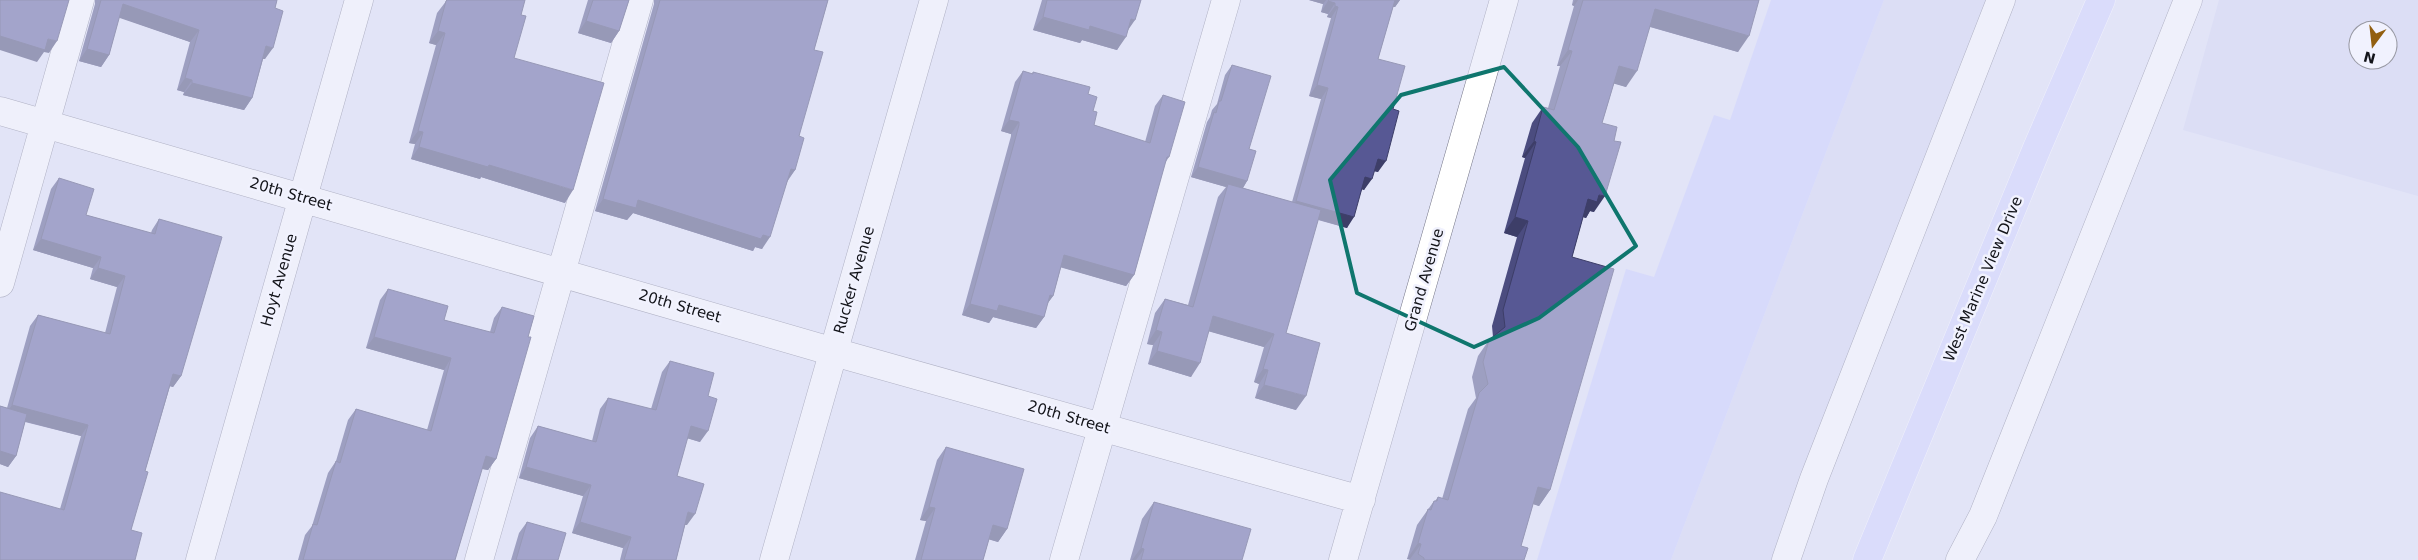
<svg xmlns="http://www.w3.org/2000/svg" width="2418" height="560" font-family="'DejaVu Sans',sans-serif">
<rect width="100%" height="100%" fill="#e2e4f7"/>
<!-- built -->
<path fill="#d4d7f1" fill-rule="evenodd" d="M 1884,0 L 2000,0 L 1784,522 L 1771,560 L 1671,560 Z
M 2219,0 L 2418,0 L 2418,196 L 2183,130 ZM 2358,30 L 2388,30 L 2388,60 L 2358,60 Z"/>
<!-- green -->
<path fill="#cbcffe" d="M 1771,0 L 1884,0 L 1671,560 L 1537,560 L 1626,269 L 1654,277 L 1714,115 L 1730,120 Z"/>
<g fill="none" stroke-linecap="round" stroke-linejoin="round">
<defs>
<path id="minor" d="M 0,111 L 834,352 L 1361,500
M 0,283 L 80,0
M 200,560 L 359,0
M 479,560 L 639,0
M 774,560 L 934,0
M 1064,560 L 1226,0
M 1343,560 L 1504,0
M 1786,560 L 1814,479 L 2001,0
M 1960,560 L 1983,516 L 2188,0"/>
<path id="major" d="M 1867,560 L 2037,148 L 2101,0"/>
</defs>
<!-- minor casing -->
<use href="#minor" stroke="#757687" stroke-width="29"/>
<!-- major casing -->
<use href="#major" stroke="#fff" stroke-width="29"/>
<!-- minor -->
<use href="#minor" stroke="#fff" stroke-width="28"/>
<!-- major -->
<use href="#major" stroke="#d1d3fe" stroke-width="28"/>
</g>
<!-- wall -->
<path fill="#4b4c7f" d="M 95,0 L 277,0 L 275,8 L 265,59 L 263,59 L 252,98 L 244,110 L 183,95 L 184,92 L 177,90 L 190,42 L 119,17 L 109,55 L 101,67 L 79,61 L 95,4 Z
M 447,0 L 521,15 L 514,58 L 565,203 L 481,177 L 480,179 L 411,159 L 415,144 L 409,143 L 436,45 L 429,43 L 437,13 Z
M 588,0 L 629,0 L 619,31 L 611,43 L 578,33 Z
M 654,0 L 828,0 L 814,50 L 799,136 L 795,170 L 787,182 L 762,249 L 755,247 L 753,251 L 633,213 L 627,220 L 595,211 L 654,4 Z
M 1042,0 L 1141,0 L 1128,29 L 1117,50 L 1082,40 L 1080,43 L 1033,30 Z
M 1309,0 L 1400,0 L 1395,7 L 1393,7 L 1378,59 L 1393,109 L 1378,172 L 1374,171 L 1364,190 L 1362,189 L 1347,228 L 1318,220 L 1286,333 L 1296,410 L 1255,398 L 1259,384 L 1254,382 L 1264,347 L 1209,331 L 1191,377 L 1148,364 L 1153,345 L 1147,344 L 1155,313 L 1165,299 L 1188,305 L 1218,197 L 1226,187 L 1191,177 L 1207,122 L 1210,117 L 1212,110 L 1217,104 L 1225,75 L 1232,65 L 1249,149 L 1247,181 L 1243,188 L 1292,202 L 1321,99 L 1309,96 L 1331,18 L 1327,17 L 1328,14 L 1321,12 L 1323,4 Z
M 1573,0 L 1759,0 L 1738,52 L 1650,27 L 1626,87 L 1614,83 L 1602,123 L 1594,212 L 1590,211 L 1586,218 L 1583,217 L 1572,257 L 1550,490 L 1539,506 L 1533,504 L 1521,546 L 1524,560 L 1410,560 L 1407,559 L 1417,525 L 1434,501 L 1435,501 L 1438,497 L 1442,499 L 1468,409 L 1476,398 L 1472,377 L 1478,356 L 1489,340 L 1493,337 L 1492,326 L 1517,237 L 1504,233 L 1525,158 L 1522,157 L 1532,123 L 1543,107 L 1548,108 L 1560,66 L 1557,66 L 1574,6 L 1572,5 Z
M 1023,71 L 1032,74 L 1033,72 L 1088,94 L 1093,111 L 1094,125 L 1145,142 L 1155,106 L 1163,95 L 1169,157 L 1165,163 L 1134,275 L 1126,286 L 1061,267 L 1053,296 L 1047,304 L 1044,317 L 1036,328 L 993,317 L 989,323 L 962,315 L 1011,136 L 1011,134 L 1001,131 L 1015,82 Z
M 59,178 L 86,215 L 151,233 L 152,230 L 159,219 L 181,376 L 173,387 L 170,386 L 145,471 L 131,530 L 60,509 L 81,436 L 25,422 L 16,456 L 8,467 L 0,464 L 0,406 L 7,408 L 30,326 L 38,315 L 105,333 L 117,287 L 90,279 L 93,268 L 33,250 L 51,189 Z
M 388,289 L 444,320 L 490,332 L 494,318 L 502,307 L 528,337 L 496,459 L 488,470 L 482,469 L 455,560 L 298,560 L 305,535 L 312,526 L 328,473 L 336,461 L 348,420 L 356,409 L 427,430 L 444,370 L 366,348 L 380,300 Z
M 670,361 L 708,396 L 700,442 L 687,438 L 677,476 L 687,525 L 685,525 L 676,560 L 620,560 L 623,548 L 572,533 L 583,496 L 519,478 L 530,438 L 538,426 L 592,441 L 600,409 L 608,398 L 651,409 L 662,372 Z
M 946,447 L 1007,529 L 998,542 L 989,539 L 983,560 L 915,560 L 926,521 L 920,520 L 937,460 Z
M 1154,502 L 1242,560 L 1130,560 L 1142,519 Z
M 527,522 L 558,560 L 511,560 L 519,533 Z"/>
<!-- shaded-wall -->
<path fill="#3d3e68" d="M 1309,0 L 1326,0 L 1323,4 Z
M 1393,0 L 1400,0 L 1395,7 L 1389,6 Z
M 1575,0 L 1578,0 L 1574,6 L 1572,5 Z
M 1328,1 L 1335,3 L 1328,14 L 1321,12 Z
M 123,4 L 199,30 L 190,42 L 114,16 Z
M 1335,6 L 1338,7 L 1331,18 L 1327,17 Z
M 1655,9 L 1749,36 L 1738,52 L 1644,25 Z
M 1043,17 L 1090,26 L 1126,37 L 1117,50 L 1082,40 L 1080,43 L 1033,30 Z
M 1131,19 L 1135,20 L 1126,33 Z
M 586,21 L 619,31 L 611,43 L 578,33 Z
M 438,31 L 445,33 L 436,45 L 429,43 Z
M 0,36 L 48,39 L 57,41 L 49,53 L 44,52 L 37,62 L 0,50 Z
M 266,46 L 273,48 L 265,59 L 258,58 Z
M 87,49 L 109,55 L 101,67 L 79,61 Z
M 1568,50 L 1572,51 L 1560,66 L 1557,66 Z
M 1619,66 L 1637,71 L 1626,87 L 1608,82 Z
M 185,78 L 192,80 L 184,92 L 177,90 Z
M 192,83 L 252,98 L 244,110 L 183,95 Z
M 1317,85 L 1328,88 L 1321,99 L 1309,96 Z
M 1009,120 L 1019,122 L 1011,134 L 1001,131 Z
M 418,131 L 423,132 L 415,144 L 409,143 Z
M 1534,141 L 1536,142 L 1525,158 L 1522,157 Z
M 419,147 L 489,165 L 573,190 L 565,203 L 481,177 L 480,179 L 411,159 Z
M 1378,159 L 1386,161 L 1378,172 L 1370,170 Z
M 1198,167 L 1247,181 L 1241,191 L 1228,184 L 1226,187 L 1191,177 Z
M 791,169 L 795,170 L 786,182 Z
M 1365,177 L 1372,179 L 1364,190 L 1358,188 Z
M 1599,195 L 1605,196 L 1594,212 L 1590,211 L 1586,218 L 1577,215 L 1588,199 Z
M 603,199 L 638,200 L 770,237 L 762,249 L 755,247 L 753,251 L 633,213 L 627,220 L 595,211 Z
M 1296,201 L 1354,217 L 1347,228 L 1289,211 Z
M 1515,217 L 1528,221 L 1517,237 L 1504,233 Z
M 41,239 L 101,257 L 93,268 L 33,250 Z
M 1064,255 L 1134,275 L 1126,286 L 1056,266 Z
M 98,268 L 125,276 L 117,287 L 90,279 Z
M 1050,295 L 1053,296 L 1045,307 Z
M 970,304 L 999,305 L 1044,317 L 1036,328 L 993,317 L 989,323 L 962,315 Z
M 1213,316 L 1274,334 L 1264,347 L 1204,330 Z
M 1156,330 L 1162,332 L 1153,345 L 1147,344 Z
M 374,337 L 451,358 L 444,370 L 366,348 Z
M 1157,351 L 1200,363 L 1191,377 L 1148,364 Z
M 1263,369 L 1268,370 L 1259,384 L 1254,382 Z
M 173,374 L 181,376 L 173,387 L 165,385 Z
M 1264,385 L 1306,396 L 1296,410 L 1255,398 Z
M 12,405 L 88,425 L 81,436 L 4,416 Z
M 691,426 L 708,431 L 700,442 L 683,437 Z
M 0,451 L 16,456 L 8,467 L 0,464 Z
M 486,456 L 496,459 L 488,470 L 478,468 Z
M 526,467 L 591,485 L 583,496 L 519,478 Z
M 1538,487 L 1550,490 L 1539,506 L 1527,502 Z
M 929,507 L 935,508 L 926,521 L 920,520 Z
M 688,512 L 695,514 L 687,525 L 681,524 Z
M 580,522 L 631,537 L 623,548 L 572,533 Z
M 993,525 L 1007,529 L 998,542 L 984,538 Z
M 1418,543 L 1421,544 L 1410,559 L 1407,559 Z
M 1141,548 L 1144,549 L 1136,560 L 1132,560 Z"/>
<!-- building -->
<path fill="#575894" stroke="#3d3e68" d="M 0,0 L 69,0 L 57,41 L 48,39 L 45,50 L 0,36 Z
M 101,0 L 277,0 L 275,8 L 283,11 L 273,48 L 266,46 L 252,98 L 192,83 L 192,80 L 185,78 L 199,30 L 123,4 L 109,55 L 87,49 Z
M 447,0 L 525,0 L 521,15 L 526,16 L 514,58 L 604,83 L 573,190 L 489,165 L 488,167 L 419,147 L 423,132 L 418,131 L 445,33 L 438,31 L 446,1 Z
M 593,0 L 629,0 L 619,31 L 586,21 Z
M 660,0 L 828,0 L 814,50 L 823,52 L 799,136 L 804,138 L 795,170 L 791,169 L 770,237 L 763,235 L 761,239 L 638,200 L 636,208 L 603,199 Z
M 1047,0 L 1141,0 L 1135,20 L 1131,19 L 1126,37 L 1090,26 L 1089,30 L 1043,17 Z
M 1329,0 L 1395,0 L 1378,59 L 1405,66 L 1393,109 L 1399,111 L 1386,161 L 1378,159 L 1372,179 L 1365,177 L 1354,217 L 1296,201 L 1328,88 L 1317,85 L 1338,7 L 1335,6 L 1335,3 L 1328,1 Z
M 1583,0 L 1759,0 L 1749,36 L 1655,9 L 1637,71 L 1619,66 L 1602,123 L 1617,127 L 1614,141 L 1621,142 L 1605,196 L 1599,195 L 1597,202 L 1588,199 L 1572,257 L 1614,269 L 1550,490 L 1538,487 L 1521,546 L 1528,548 L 1524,560 L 1424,560 L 1424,558 L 1418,554 L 1421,544 L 1418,543 L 1428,509 L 1431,510 L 1434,501 L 1437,501 L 1438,497 L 1448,500 L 1479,393 L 1488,384 L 1483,362 L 1489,340 L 1505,327 L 1503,310 L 1528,221 L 1515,217 L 1536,142 L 1534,141 L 1543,107 L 1554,110 L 1572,51 L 1568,50 Z
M 1232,65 L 1271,76 L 1249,149 L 1256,151 L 1247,181 L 1198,167 L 1214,112 L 1216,113 L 1219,101 L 1221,101 Z
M 1023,71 L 1033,74 L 1033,72 L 1090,87 L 1088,94 L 1097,97 L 1093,111 L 1097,112 L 1094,125 L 1150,143 L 1163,95 L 1185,102 L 1169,157 L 1167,157 L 1134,275 L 1064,255 L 1053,296 L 1050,295 L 1044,317 L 999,305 L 997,311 L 970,304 L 1019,125 L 1019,122 L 1009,120 Z
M 59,178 L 94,189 L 86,215 L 155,234 L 159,219 L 222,237 L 181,376 L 173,374 L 145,471 L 148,472 L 131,530 L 142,533 L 135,560 L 0,560 L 0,492 L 64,510 L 88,425 L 12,405 L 38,315 L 110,334 L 125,276 L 98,268 L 101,257 L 41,239 Z
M 1228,184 L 1321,210 L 1286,333 L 1320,343 L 1306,396 L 1264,385 L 1268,370 L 1263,369 L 1274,334 L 1213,316 L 1200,363 L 1157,351 L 1162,332 L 1156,330 L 1165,299 L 1193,307 Z
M 388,289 L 448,306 L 444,320 L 494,333 L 502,307 L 534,316 L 528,337 L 531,337 L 496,459 L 486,456 L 455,560 L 303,560 L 313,524 L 317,525 L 336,461 L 340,463 L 356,409 L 431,431 L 451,358 L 374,337 Z
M 670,361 L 714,373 L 708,396 L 717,399 L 708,431 L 691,426 L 677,476 L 704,484 L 695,514 L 688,512 L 676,560 L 624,560 L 631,537 L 580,522 L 591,485 L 526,467 L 538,426 L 596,442 L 608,398 L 656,410 Z
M 0,406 L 27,414 L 16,456 L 0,451 Z
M 946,447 L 1024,469 L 1007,529 L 993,525 L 983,560 L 921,560 L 935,508 L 929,507 Z
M 1154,502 L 1251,529 L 1242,560 L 1141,560 L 1144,549 L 1141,548 Z
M 527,522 L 566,533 L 558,560 L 516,560 Z"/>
<!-- marked area -->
<path d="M0 0H2418V560H0ZM 1504,67 L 1578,147 L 1636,246 L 1539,318 L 1474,347 L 1357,293 L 1330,180 L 1401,95 Z" fill="#e2e4f7" fill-opacity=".55" fill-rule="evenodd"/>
<path fill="none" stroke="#0f766e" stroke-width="4" stroke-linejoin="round" d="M 1504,67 L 1578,147 L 1636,246 L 1539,318 L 1474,347 L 1357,293 L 1330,180 L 1401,95 Z"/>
<g text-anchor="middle" stroke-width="5" stroke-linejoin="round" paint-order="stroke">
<!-- street labels -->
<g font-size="15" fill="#13141a" stroke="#f1f2fe">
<text transform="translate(291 194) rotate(16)" y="5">20th Street</text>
<text transform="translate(1983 279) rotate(-67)" y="5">West Marine View Drive</text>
<text transform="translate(279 280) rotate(-74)" y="5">Hoyt Avenue</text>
<text transform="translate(854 280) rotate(-74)" y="5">Rucker Avenue</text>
<text transform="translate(1424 280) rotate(-74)" y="5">Grand Avenue</text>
<text transform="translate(680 306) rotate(16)" y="5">20th Street</text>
<text transform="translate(1069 417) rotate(16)" y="5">20th Street</text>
</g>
</g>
<!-- north arrow -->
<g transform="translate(2373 45) rotate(195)"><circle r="24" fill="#f1f2fe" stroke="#9899a3"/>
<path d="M0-4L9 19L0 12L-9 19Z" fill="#925f10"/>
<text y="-8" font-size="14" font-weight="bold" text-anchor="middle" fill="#13141a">N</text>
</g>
</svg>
